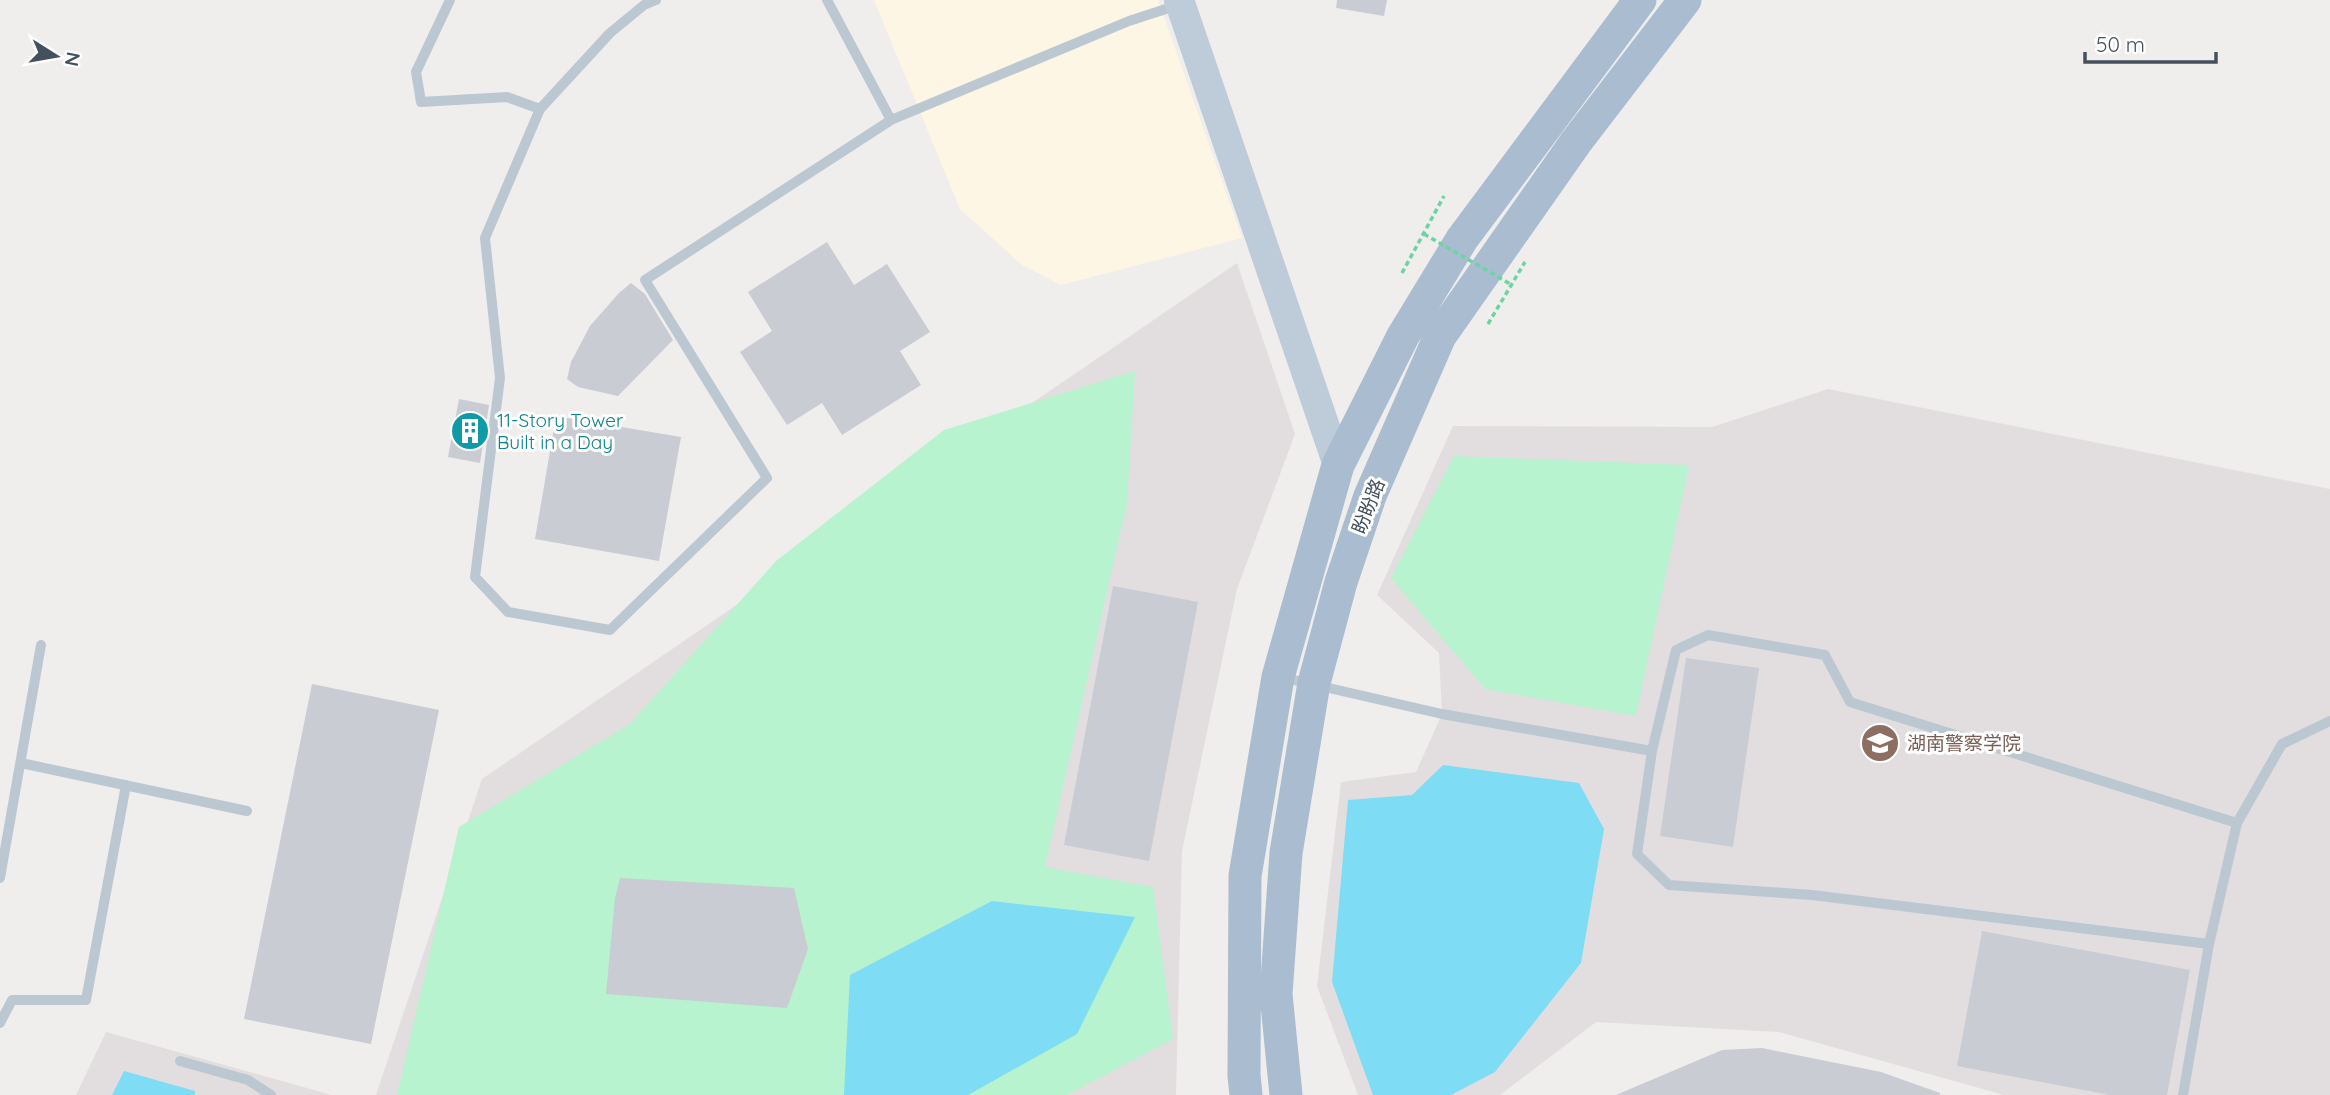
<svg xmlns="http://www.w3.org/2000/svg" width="2330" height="1095" font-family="Quicksand,'Noto Sans SC',sans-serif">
<rect width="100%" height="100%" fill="#f0eded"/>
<!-- commercial -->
<path fill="#fef6e4" d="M 874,0 L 1158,0 L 1242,238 L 1061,285 L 1022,265 L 960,209 Z"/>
<!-- education -->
<path fill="#e2dedf" d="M 1237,263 L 1295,434 L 1237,589 L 1182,851 L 1176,1095 L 376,1095 L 482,779 Z
M 1828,389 L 2330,489 L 2330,1095 L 2004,1095 L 1779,1032 L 1596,1022 L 1500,1095 L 1358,1095 L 1317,986 L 1341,782 L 1416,772 L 1442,714 L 1439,653 L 1377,595 L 1453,426 L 1712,427 Z
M 106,1032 L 332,1095 L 76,1095 Z"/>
<!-- green -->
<path fill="#b6f3ce" d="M 1135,371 L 1127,503 L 1045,867 L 1153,887 L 1173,1039 L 1067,1095 L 397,1095 L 459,827 L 630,724 L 776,561 L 944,430 Z
M 1454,456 L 1689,465 L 1636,716 L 1485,689 L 1391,578 Z"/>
<!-- water -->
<path fill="#7fdcf5" d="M 1443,765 L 1579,783 L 1604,829 L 1581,963 L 1495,1072 L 1451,1095 L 1373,1095 L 1332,982 L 1348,800 L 1412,795 Z
M 992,901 L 1135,917 L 1077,1034 L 968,1095 L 844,1095 L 850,975 Z
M 124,1071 L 195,1091 L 195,1095 L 112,1095 Z"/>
<!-- building -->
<path fill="#c9ccd3" d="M 1337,0 L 1387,0 L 1384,16 L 1336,8 Z
M 827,242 L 854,285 L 887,264 L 930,332 L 900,351 L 921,385 L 842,435 L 822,403 L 787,425 L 740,352 L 772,331 L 748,292 Z
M 631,283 L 645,294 L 673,340 L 618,396 L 578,387 L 567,379 L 571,362 L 590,326 L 619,293 Z
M 459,399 L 489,405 L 480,463 L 448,457 Z
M 556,416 L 681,437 L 659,561 L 535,539 Z
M 1113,586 L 1198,602 L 1149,861 L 1064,845 Z
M 1686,658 L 1759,668 L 1733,847 L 1660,836 Z
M 312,684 L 439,710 L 371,1044 L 244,1019 Z
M 620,878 L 794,888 L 808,949 L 787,1008 L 606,994 L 615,898 Z
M 1982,931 L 2190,970 L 2167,1095 L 2110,1095 L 1957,1066 Z
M 1762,1048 L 1881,1072 L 1940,1093 L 1940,1095 L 1616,1095 L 1722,1050 Z"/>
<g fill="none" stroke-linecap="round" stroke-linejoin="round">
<!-- path -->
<path stroke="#6bd5a1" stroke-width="3.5" stroke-dasharray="5 3.5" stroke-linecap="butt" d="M 1402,273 L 1444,196
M 1488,324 L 1525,262"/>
<!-- lane -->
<path stroke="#bcc8d1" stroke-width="10" d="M 450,0 L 416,72 L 421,102 L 507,97 L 540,109
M 656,0 L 644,5 L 610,33 L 540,109 L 485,238 L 500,378 L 475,577 L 508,612 L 610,630 L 767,478 L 645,280 L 891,120 L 1129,21 L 1178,5
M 827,0 L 891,120
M 1708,635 L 1825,655 L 1850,702 L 2237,823 L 2209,944 L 1812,895 L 1669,885 L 1637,854 L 1652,751 L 1676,650 Z
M 1281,677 L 1442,714 L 1652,751
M 21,763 L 247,811
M 2237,823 L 2282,744 L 2330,721
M 0,878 L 41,645
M 0,1023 L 12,1000 L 86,1000 L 126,785
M 180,1061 L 248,1080 L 271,1095
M 2183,1095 L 2209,944"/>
<!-- secondary -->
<path stroke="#becbd9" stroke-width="30" d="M 1179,0 L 1338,465"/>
<!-- primary -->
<path stroke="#aabdd0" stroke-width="33" d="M 1246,1095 L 1244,1075 L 1245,876 L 1278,677 L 1338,465 L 1403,336 L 1462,239 L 1640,0
M 1286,1095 L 1276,994 L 1286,853 L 1314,683 L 1341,582 L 1370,496 L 1440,336 L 1576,142 L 1685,0"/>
<!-- path-bridge -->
<path stroke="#6bd5a1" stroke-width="3.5" stroke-dasharray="5 3.5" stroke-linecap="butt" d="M 1424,234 L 1512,285"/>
</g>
<!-- icons -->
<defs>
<symbol id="building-disc" viewBox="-11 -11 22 22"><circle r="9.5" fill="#0f9aa8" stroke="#fff"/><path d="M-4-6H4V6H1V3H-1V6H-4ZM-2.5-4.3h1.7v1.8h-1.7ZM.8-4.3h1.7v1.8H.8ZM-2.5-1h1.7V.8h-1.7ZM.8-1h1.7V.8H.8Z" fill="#fff"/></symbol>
<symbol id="university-disc" viewBox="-11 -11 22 22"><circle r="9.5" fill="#8d6e63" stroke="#fff"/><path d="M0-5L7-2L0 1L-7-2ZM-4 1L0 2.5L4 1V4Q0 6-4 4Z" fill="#fff"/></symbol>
</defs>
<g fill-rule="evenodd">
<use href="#building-disc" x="448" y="409" width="44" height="44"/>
<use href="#university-disc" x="1858" y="721" width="44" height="44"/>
</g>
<g text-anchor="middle" stroke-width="6" stroke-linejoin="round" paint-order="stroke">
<!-- culture labels -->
<g font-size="19" fill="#0d838f" stroke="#fff" text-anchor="start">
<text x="497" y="427">11-Story Tower<tspan x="497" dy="22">Built in a Day</tspan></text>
</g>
<!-- street labels -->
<g font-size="19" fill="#44515d" stroke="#fff">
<text transform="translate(1368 506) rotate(-69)" y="7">盼盼路</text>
</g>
<!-- education labels -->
<g font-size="19" fill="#785e54" stroke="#fff" text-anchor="start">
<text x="1907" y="750">湖南警察学院</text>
</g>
</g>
<!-- north arrow -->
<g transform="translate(56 56) rotate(101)" stroke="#ffffff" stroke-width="5" paint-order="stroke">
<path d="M0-5L12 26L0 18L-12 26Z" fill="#44515d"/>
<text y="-10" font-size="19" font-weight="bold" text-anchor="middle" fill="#44515d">N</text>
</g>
<!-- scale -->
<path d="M2085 52v10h131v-10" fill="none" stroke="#44515d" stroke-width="3.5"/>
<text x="2096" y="52" font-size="21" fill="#44515d" stroke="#ffffff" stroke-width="5" paint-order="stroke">50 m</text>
</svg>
